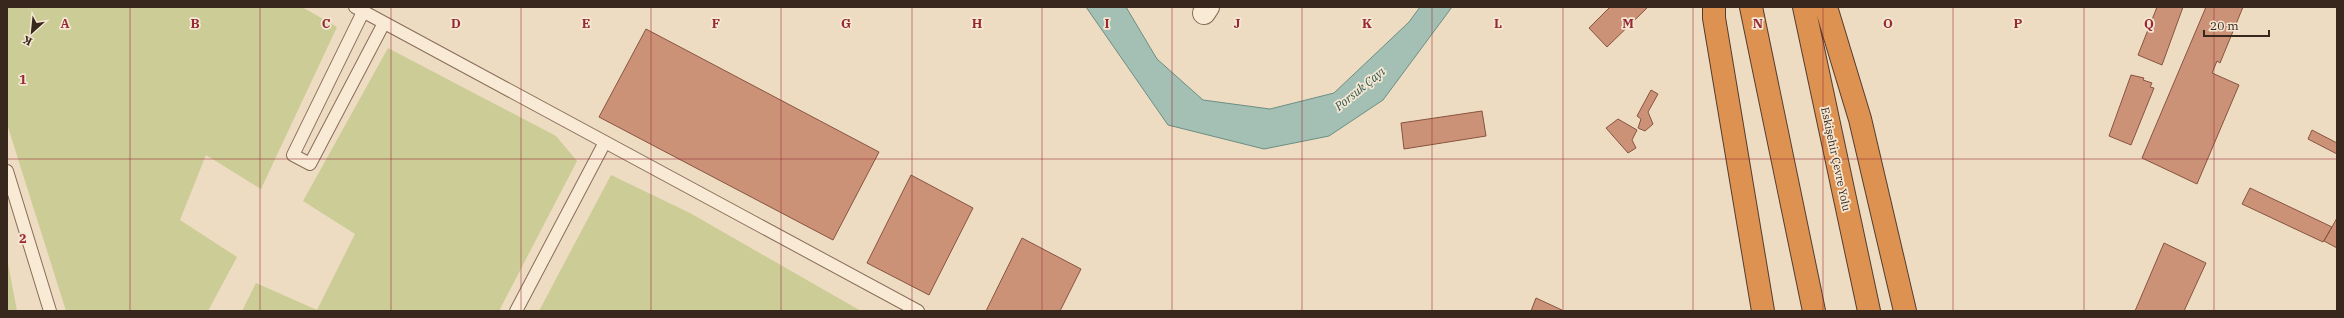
<svg xmlns="http://www.w3.org/2000/svg" width="2344" height="318" font-family="'IBM Plex Serif',serif">
<rect width="100%" height="100%" fill="#eedcc2"/>
<!-- green -->
<path fill="#cbcc96" d="M 7,7 L 302,7 L 337,27 L 261,189 L 206,155 L 180,220 L 237,257 L 208,311 L 66,311 L 7,124 Z
M 388,48 L 556,136 L 577,161 L 499,311 L 242,311 L 256,283 L 317,310 L 355,234 L 303,201 Z
M 611,175 L 690,213 L 861,311 L 539,311 Z
M 7,258 L 17,311 L 7,311 Z"/>
<!-- water -->
<path fill="#a4c0b5" stroke="#6b8e82" d="M 1086,7 L 1126,7 L 1157,59 L 1203,100 L 1270,109 L 1334,93 L 1409,22 L 1420,7 L 1452,7 L 1383,100 L 1329,136 L 1264,149 L 1168,125 Z"/>
<!-- building -->
<path fill="#cc9278" stroke="#87543f" d="M 1610,7 L 1648,7 L 1607,47 L 1589,28 Z
M 2157,7 L 2183,7 L 2162,65 L 2138,55 Z
M 2206,7 L 2243,7 L 2220,63 L 2217,61 L 2212,73 L 2239,85 L 2197,184 L 2142,158 Z
M 646,29 L 879,152 L 833,240 L 599,117 Z
M 2131,75 L 2144,78 L 2143,80 L 2152,83 L 2150,87 L 2154,88 L 2131,145 L 2109,136 Z
M 1651,90 L 1658,94 L 1648,112 L 1653,124 L 1645,131 L 1638,128 L 1641,119 L 1637,116 Z
M 1482,111 L 1486,136 L 1404,149 L 1401,123 Z
M 1618,119 L 1637,130 L 1632,140 L 1636,148 L 1628,153 L 1606,128 Z
M 2312,130 L 2337,143 L 2337,154 L 2308,139 Z
M 911,175 L 973,208 L 929,295 L 867,263 Z
M 2250,188 L 2332,227 L 2323,242 L 2242,204 Z
M 2337,218 L 2337,248 L 2324,241 Z
M 1022,238 L 1081,269 L 1060,311 L 986,311 Z
M 2164,243 L 2206,263 L 2184,311 L 2135,311 Z
M 1536,298 L 1564,311 L 1531,311 Z"/>
<g fill="none" stroke-linecap="round" stroke-linejoin="round">
<defs>
<path id="lane" d="M 355,7 L 918,311
M 363,12 L 293,155 L 310,164 L 384,23
M 7,171 L 50,311
M 516,311 L 605,142"/>
<path id="street" d="M 1204,13 L 1208,7"/>
<path id="highway" d="M 1714,7 L 1714,18 L 1763,311
M 1751,7 L 1814,311
M 1804,7 L 1869,311
M 1826,7 L 1860,119 L 1905,311"/>
</defs>
<!-- lane casing -->
<use href="#lane" stroke="#886d59" stroke-width="14"/>
<!-- street casing -->
<use href="#street" stroke="#886d59" stroke-width="24"/>
<!-- highway casing -->
<use href="#highway" stroke="#553c2e" stroke-width="24"/>
<!-- lane -->
<use href="#lane" stroke="#f9ead5" stroke-width="12"/>
<!-- street -->
<use href="#street" stroke="#f9ead5" stroke-width="22"/>
<!-- highway -->
<use href="#highway" stroke="#dd9252" stroke-width="22"/>
</g>
<!-- grid -->
<path fill="none" stroke="#972935" stroke-width="1" stroke-opacity="0.55" d="M 130,7 L 130,311M 260,7 L 260,311M 391,7 L 391,311M 521,7 L 521,311M 651,7 L 651,311M 781,7 L 781,311M 912,7 L 912,311M 1042,7 L 1042,311M 1172,7 L 1172,311M 1302,7 L 1302,311M 1432,7 L 1432,311M 1563,7 L 1563,311M 1693,7 L 1693,311M 1823,7 L 1823,311M 1953,7 L 1953,311M 2084,7 L 2084,311M 2214,7 L 2214,311M 7,159 L 2337,159"/>
<g text-anchor="middle" stroke-width="3.5" stroke-linejoin="round" paint-order="stroke">
<!-- street labels -->
<g font-size="11" fill="#37271d" stroke="#f5e7d2">
<text transform="translate(1836 159) rotate(78)" y="4">Eskişehir Çevre Yolu</text>
</g>
<!-- water labels -->
<g font-size="12" font-style="italic" fill="#2d5750" stroke="#f5e7d2">
<text transform="translate(1360 89) rotate(-39)" y="4">Porsuk Çayı</text>
</g>
</g>
<g font-size="13" text-anchor="middle" font-weight="bold" fill="#972935" stroke="#f5e7d2" stroke-width="3.5" stroke-linejoin="round" paint-order="stroke">
<text x="65" y="28">A</text>
<text x="195" y="28">B</text>
<text x="326" y="28">C</text>
<text x="456" y="28">D</text>
<text x="586" y="28">E</text>
<text x="716" y="28">F</text>
<text x="846" y="28">G</text>
<text x="977" y="28">H</text>
<text x="1107" y="28">I</text>
<text x="1237" y="28">J</text>
<text x="1367" y="28">K</text>
<text x="1498" y="28">L</text>
<text x="1628" y="28">M</text>
<text x="1758" y="28">N</text>
<text x="1888" y="28">O</text>
<text x="2018" y="28">P</text>
<text x="2149" y="28">Q</text>
<text x="23" y="84">1</text>
<text x="23" y="243">2</text>
</g>
<!-- border -->
<rect width="2344" height="318" fill="none" stroke="#37271d" stroke-width="16"/>
<!-- north arrow -->
<g transform="translate(32 32) rotate(207)" stroke="#f5e7d2" stroke-width="3" paint-order="stroke">
<path d="M0-3L7 15L0 10L-7 15Z" fill="#37271d"/>
<text y="-6" font-size="11" font-weight="bold" text-anchor="middle" fill="#37271d">K</text>
</g>
<!-- scale -->
<path d="M2204 30v6h65v-6" fill="none" stroke="#37271d" stroke-width="2"/>
<text x="2210" y="30" font-size="12" fill="#37271d" stroke="#f5e7d2" stroke-width="3" paint-order="stroke">20 m</text>
</svg>
